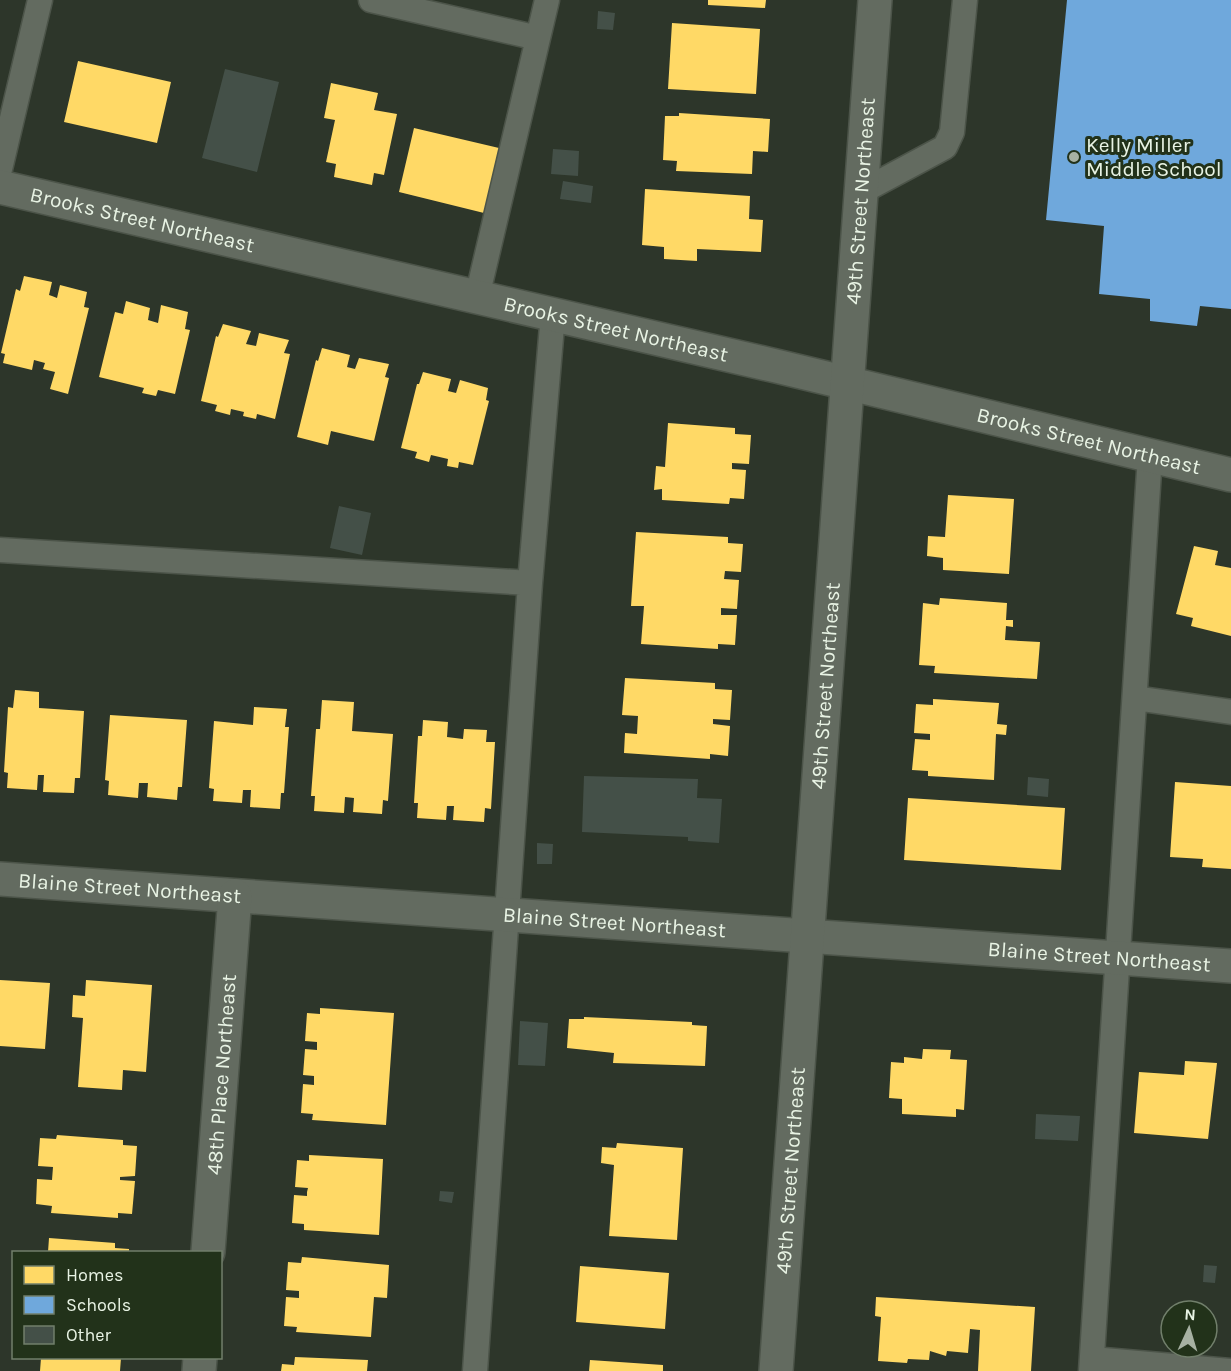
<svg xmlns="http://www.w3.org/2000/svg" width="1231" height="1371" font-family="Karla,sans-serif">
<rect width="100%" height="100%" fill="#2d362a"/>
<!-- homes -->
<path fill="#ffd966" d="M 708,0 L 766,0 L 765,8 L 708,5 Z
M 672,23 L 760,29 L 756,94 L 668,89 Z
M 78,61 L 171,82 L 157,143 L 64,122 Z
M 331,83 L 378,93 L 374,110 L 397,114 L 384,175 L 374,173 L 372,185 L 334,177 L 336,164 L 326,162 L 335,120 L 324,118 Z
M 679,113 L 770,119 L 768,152 L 753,151 L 752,174 L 676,171 L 677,161 L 663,160 L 665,116 L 679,116 Z
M 414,128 L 499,148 L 484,213 L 399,192 Z
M 645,189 L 750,196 L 749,219 L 763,220 L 761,252 L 697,249 L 697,261 L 664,259 L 664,247 L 642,245 Z
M 24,276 L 52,282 L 49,295 L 52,296 L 57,298 L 60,285 L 87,292 L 84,307 L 89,308 L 68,394 L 50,389 L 55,372 L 43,369 L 45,363 L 34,360 L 32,370 L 3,363 L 5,354 L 1,353 L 16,289 L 20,291 Z
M 126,301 L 150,308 L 148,320 L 158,323 L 161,305 L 188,312 L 185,329 L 190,330 L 175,394 L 158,390 L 156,396 L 142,393 L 144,388 L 99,377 L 115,312 L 123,314 Z
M 223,324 L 251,331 L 246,344 L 256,346 L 259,333 L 289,340 L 284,353 L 290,354 L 275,419 L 257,414 L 256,419 L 243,416 L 244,412 L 231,409 L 230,415 L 215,411 L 217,405 L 201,401 L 216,336 L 218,337 Z
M 322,348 L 350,355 L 347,367 L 355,369 L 359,358 L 389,364 L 385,377 L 389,378 L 374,441 L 331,431 L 328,445 L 297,437 L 316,360 L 318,361 Z
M 423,372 L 451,379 L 448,391 L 456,393 L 460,380 L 488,388 L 486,400 L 489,401 L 473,465 L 459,462 L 458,468 L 447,466 L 448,459 L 431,455 L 429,462 L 415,458 L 417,452 L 401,448 L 417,384 L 419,384 Z
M 668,423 L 735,428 L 735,434 L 751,435 L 749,464 L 732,463 L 732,469 L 746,470 L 744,499 L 730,498 L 729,504 L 662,500 L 662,489 L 654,490 L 656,466 L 665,467 Z
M 948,495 L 1014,499 L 1009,574 L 943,570 L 943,558 L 927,556 L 928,536 L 945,537 Z
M 636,532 L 728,537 L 728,543 L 743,544 L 741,572 L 725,571 L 724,579 L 739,580 L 737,609 L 721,608 L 721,615 L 737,615 L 735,645 L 718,644 L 718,649 L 641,644 L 644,606 L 631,606 Z
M 1194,546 L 1218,551 L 1215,565 L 1231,568 L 1231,636 L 1191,626 L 1193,618 L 1176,614 Z
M 940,598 L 1007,603 L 1006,620 L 1013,620 L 1013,627 L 1006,626 L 1005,640 L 1040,642 L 1037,679 L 934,673 L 935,666 L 919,665 L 923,603 L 939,605 Z
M 625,678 L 715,683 L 715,689 L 732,690 L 730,720 L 713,719 L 713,724 L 730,726 L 728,756 L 710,754 L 710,759 L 624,753 L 625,733 L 637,734 L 638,716 L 622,715 Z
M 15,690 L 39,692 L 39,708 L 84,711 L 80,778 L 75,778 L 74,793 L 43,792 L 44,775 L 38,775 L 37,790 L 7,788 L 8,773 L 4,772 L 8,707 L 13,708 Z
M 933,699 L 999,703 L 997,724 L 1007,725 L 1006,735 L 996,734 L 994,780 L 928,776 L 928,771 L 912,770 L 915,739 L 930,740 L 930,734 L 914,733 L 916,704 L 933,705 Z
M 322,700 L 354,702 L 352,731 L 393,734 L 388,801 L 383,800 L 382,814 L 353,812 L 354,798 L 345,797 L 344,813 L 314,811 L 315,796 L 311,796 L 316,729 L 320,729 Z
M 254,707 L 287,709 L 285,727 L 289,727 L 284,793 L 281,793 L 280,809 L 250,807 L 251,790 L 243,790 L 242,803 L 213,801 L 214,789 L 209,788 L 214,721 L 253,725 Z
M 110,715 L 187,720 L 182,787 L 178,787 L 177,800 L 147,797 L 148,783 L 139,783 L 138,798 L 108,795 L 109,781 L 105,780 Z
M 423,720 L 448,722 L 447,737 L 463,739 L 464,729 L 487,730 L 486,742 L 495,742 L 491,809 L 485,808 L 484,822 L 453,820 L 454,806 L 447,806 L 446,820 L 417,818 L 418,803 L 414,803 L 418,736 L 422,736 Z
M 1175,782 L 1231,786 L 1231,869 L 1202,867 L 1203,859 L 1170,857 Z
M 908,798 L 1065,808 L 1061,870 L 904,860 Z
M 0,980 L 50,983 L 45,1049 L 0,1046 Z
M 86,980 L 152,985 L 146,1072 L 123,1070 L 122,1090 L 78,1087 L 83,1018 L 72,1017 L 73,995 L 85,996 Z
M 320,1008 L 394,1013 L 386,1125 L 312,1120 L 313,1114 L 301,1113 L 303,1084 L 314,1085 L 314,1076 L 303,1075 L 305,1049 L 317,1050 L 317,1042 L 305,1041 L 307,1013 L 320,1014 Z
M 584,1017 L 692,1022 L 692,1025 L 707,1026 L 705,1066 L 613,1063 L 614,1053 L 567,1048 L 569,1019 L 584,1019 Z
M 923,1049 L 951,1050 L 950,1059 L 967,1060 L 964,1110 L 956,1109 L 956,1117 L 902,1114 L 902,1099 L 889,1098 L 891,1062 L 904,1063 L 904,1057 L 922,1059 Z
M 1185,1061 L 1217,1063 L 1208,1139 L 1134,1133 L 1139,1072 L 1184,1075 Z
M 57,1135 L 123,1140 L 123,1145 L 137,1146 L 135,1176 L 120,1177 L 120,1180 L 135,1181 L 132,1214 L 118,1213 L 118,1218 L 51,1213 L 52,1206 L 36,1204 L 37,1179 L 52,1180 L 53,1167 L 38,1166 L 40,1138 L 56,1139 Z
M 617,1143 L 683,1148 L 677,1240 L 609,1236 L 614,1165 L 601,1163 L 602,1147 L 616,1148 Z
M 309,1155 L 383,1159 L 379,1235 L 304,1230 L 304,1224 L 292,1223 L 294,1195 L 307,1196 L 307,1192 L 308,1188 L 295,1187 L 297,1160 L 309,1161 Z
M 49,1238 L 115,1243 L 115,1248 L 129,1249 L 129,1252 L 48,1252 Z
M 302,1257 L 389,1265 L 387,1298 L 374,1297 L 371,1337 L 296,1332 L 297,1327 L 284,1326 L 286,1297 L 299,1298 L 299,1291 L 286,1290 L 288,1262 L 301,1263 Z
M 580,1266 L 669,1273 L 665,1329 L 576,1322 Z
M 876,1297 L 1035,1307 L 1031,1371 L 978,1371 L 980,1330 L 970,1329 L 968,1353 L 947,1351 L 946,1356 L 930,1351 L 929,1360 L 908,1359 L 907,1363 L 878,1361 L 881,1317 L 875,1316 Z
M 295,1357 L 368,1360 L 367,1371 L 281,1371 L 282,1364 L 294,1365 Z
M 41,1358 L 121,1358 L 120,1371 L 40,1371 Z
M 590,1360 L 663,1365 L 663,1371 L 589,1371 Z"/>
<!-- schools -->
<path fill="#6fa8dc" d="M 1067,0 L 1231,0 L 1231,309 L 1200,306 L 1197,326 L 1150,321 L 1150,299 L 1099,294 L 1104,226 L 1046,220 Z"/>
<!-- building -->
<path fill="#445048" d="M 598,11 L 615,13 L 613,30 L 597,29 Z
M 225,69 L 279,82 L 257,172 L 202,158 Z
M 553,149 L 579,151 L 578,176 L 551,174 Z
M 563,181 L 593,186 L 591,203 L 560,199 Z
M 339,506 L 371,513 L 362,555 L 330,548 Z
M 584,776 L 698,779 L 697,798 L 722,799 L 719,843 L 688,841 L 688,837 L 582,832 Z
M 1028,777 L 1049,779 L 1048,797 L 1027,795 Z
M 537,843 L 553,844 L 552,864 L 537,864 Z
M 520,1021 L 548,1023 L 545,1066 L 518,1065 Z
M 1036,1114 L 1080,1116 L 1078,1141 L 1035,1139 Z
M 440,1191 L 454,1192 L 452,1203 L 439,1201 Z
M 1204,1265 L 1217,1266 L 1215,1283 L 1203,1282 Z"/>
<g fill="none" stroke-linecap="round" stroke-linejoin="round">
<defs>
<path id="service" d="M 371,0 L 538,38
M 0,169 L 40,0
M 861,192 L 945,147 L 952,132 L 965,0
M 477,297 L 547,0
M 0,550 L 530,583
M 1135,698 L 1231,712
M 1092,1359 L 1231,1371
M 475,1371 L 530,583 L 553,314
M 1091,1371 L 1150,456"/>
<g id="minor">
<path id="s1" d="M 0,187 L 776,366 L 1231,475"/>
<path id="s2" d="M 0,879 L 1231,966"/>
<path id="s3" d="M 208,1252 L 235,896"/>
<path d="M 199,1371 L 200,1358"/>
</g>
<g id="tertiary">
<path id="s4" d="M 776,1371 L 875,0"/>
</g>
</defs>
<!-- service casing -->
<use href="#service" stroke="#4c5449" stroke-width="27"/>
<!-- minor casing -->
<use href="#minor" stroke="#4c5449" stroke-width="36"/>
<!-- tertiary casing -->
<use href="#tertiary" stroke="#4c5449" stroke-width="36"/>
<!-- service -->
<use href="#service" stroke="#636b60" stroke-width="24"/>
<!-- minor -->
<use href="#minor" stroke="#636b60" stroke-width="33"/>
<!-- tertiary -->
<use href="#tertiary" stroke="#636b60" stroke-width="33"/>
</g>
<!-- markers -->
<circle fill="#a7b1a3" stroke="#22321a" stroke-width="2" cx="1074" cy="157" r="6"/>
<g text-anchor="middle" stroke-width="6" stroke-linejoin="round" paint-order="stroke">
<!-- poi labels -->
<g font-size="21" fill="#e8f3e4" stroke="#22321a" text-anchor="start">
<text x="1086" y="152">Kelly Miller<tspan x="1086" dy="24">Middle School</tspan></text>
</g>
<!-- street labels -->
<g font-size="21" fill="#e8f3e4" stroke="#22321a">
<text dy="7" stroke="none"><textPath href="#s4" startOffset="1173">49th Street Northeast</textPath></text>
<text dy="7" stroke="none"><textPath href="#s1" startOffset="146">Brooks Street Northeast</textPath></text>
<text dy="7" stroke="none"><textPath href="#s1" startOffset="632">Brooks Street Northeast</textPath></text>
<text dy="7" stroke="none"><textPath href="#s1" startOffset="1118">Brooks Street Northeast</textPath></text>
<text dy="7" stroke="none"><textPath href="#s4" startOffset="687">49th Street Northeast</textPath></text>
<text dy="7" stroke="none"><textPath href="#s2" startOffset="130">Blaine Street Northeast</textPath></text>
<text dy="7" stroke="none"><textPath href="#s2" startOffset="616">Blaine Street Northeast</textPath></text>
<text dy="7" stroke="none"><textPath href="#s2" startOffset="1102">Blaine Street Northeast</textPath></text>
<text dy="7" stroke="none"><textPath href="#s3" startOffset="178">48th Place Northeast</textPath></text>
<text dy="7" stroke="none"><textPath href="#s4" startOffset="201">49th Street Northeast</textPath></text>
</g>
</g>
<!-- legend -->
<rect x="12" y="1251" width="210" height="108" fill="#22321a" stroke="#717f6b" stroke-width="1.5"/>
<rect x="24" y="1266" width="30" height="18" fill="#ffd966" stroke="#717f6b" stroke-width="1.5"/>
<text x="66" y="1281" font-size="18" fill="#e8f3e4">Homes</text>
<rect x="24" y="1296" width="30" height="18" fill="#6fa8dc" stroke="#717f6b" stroke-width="1.5"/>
<text x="66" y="1311" font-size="18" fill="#e8f3e4">Schools</text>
<rect x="24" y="1326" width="30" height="18" fill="#445048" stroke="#717f6b" stroke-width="1.5"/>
<text x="66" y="1341" font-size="18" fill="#e8f3e4">Other</text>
<!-- north arrow -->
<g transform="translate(1189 1329) rotate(4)"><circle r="28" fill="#22321a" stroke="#717f6b" stroke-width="1.5"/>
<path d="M0-4.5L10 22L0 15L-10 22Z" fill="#a7b1a3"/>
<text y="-9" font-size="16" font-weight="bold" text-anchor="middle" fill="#e8f3e4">N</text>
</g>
</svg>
